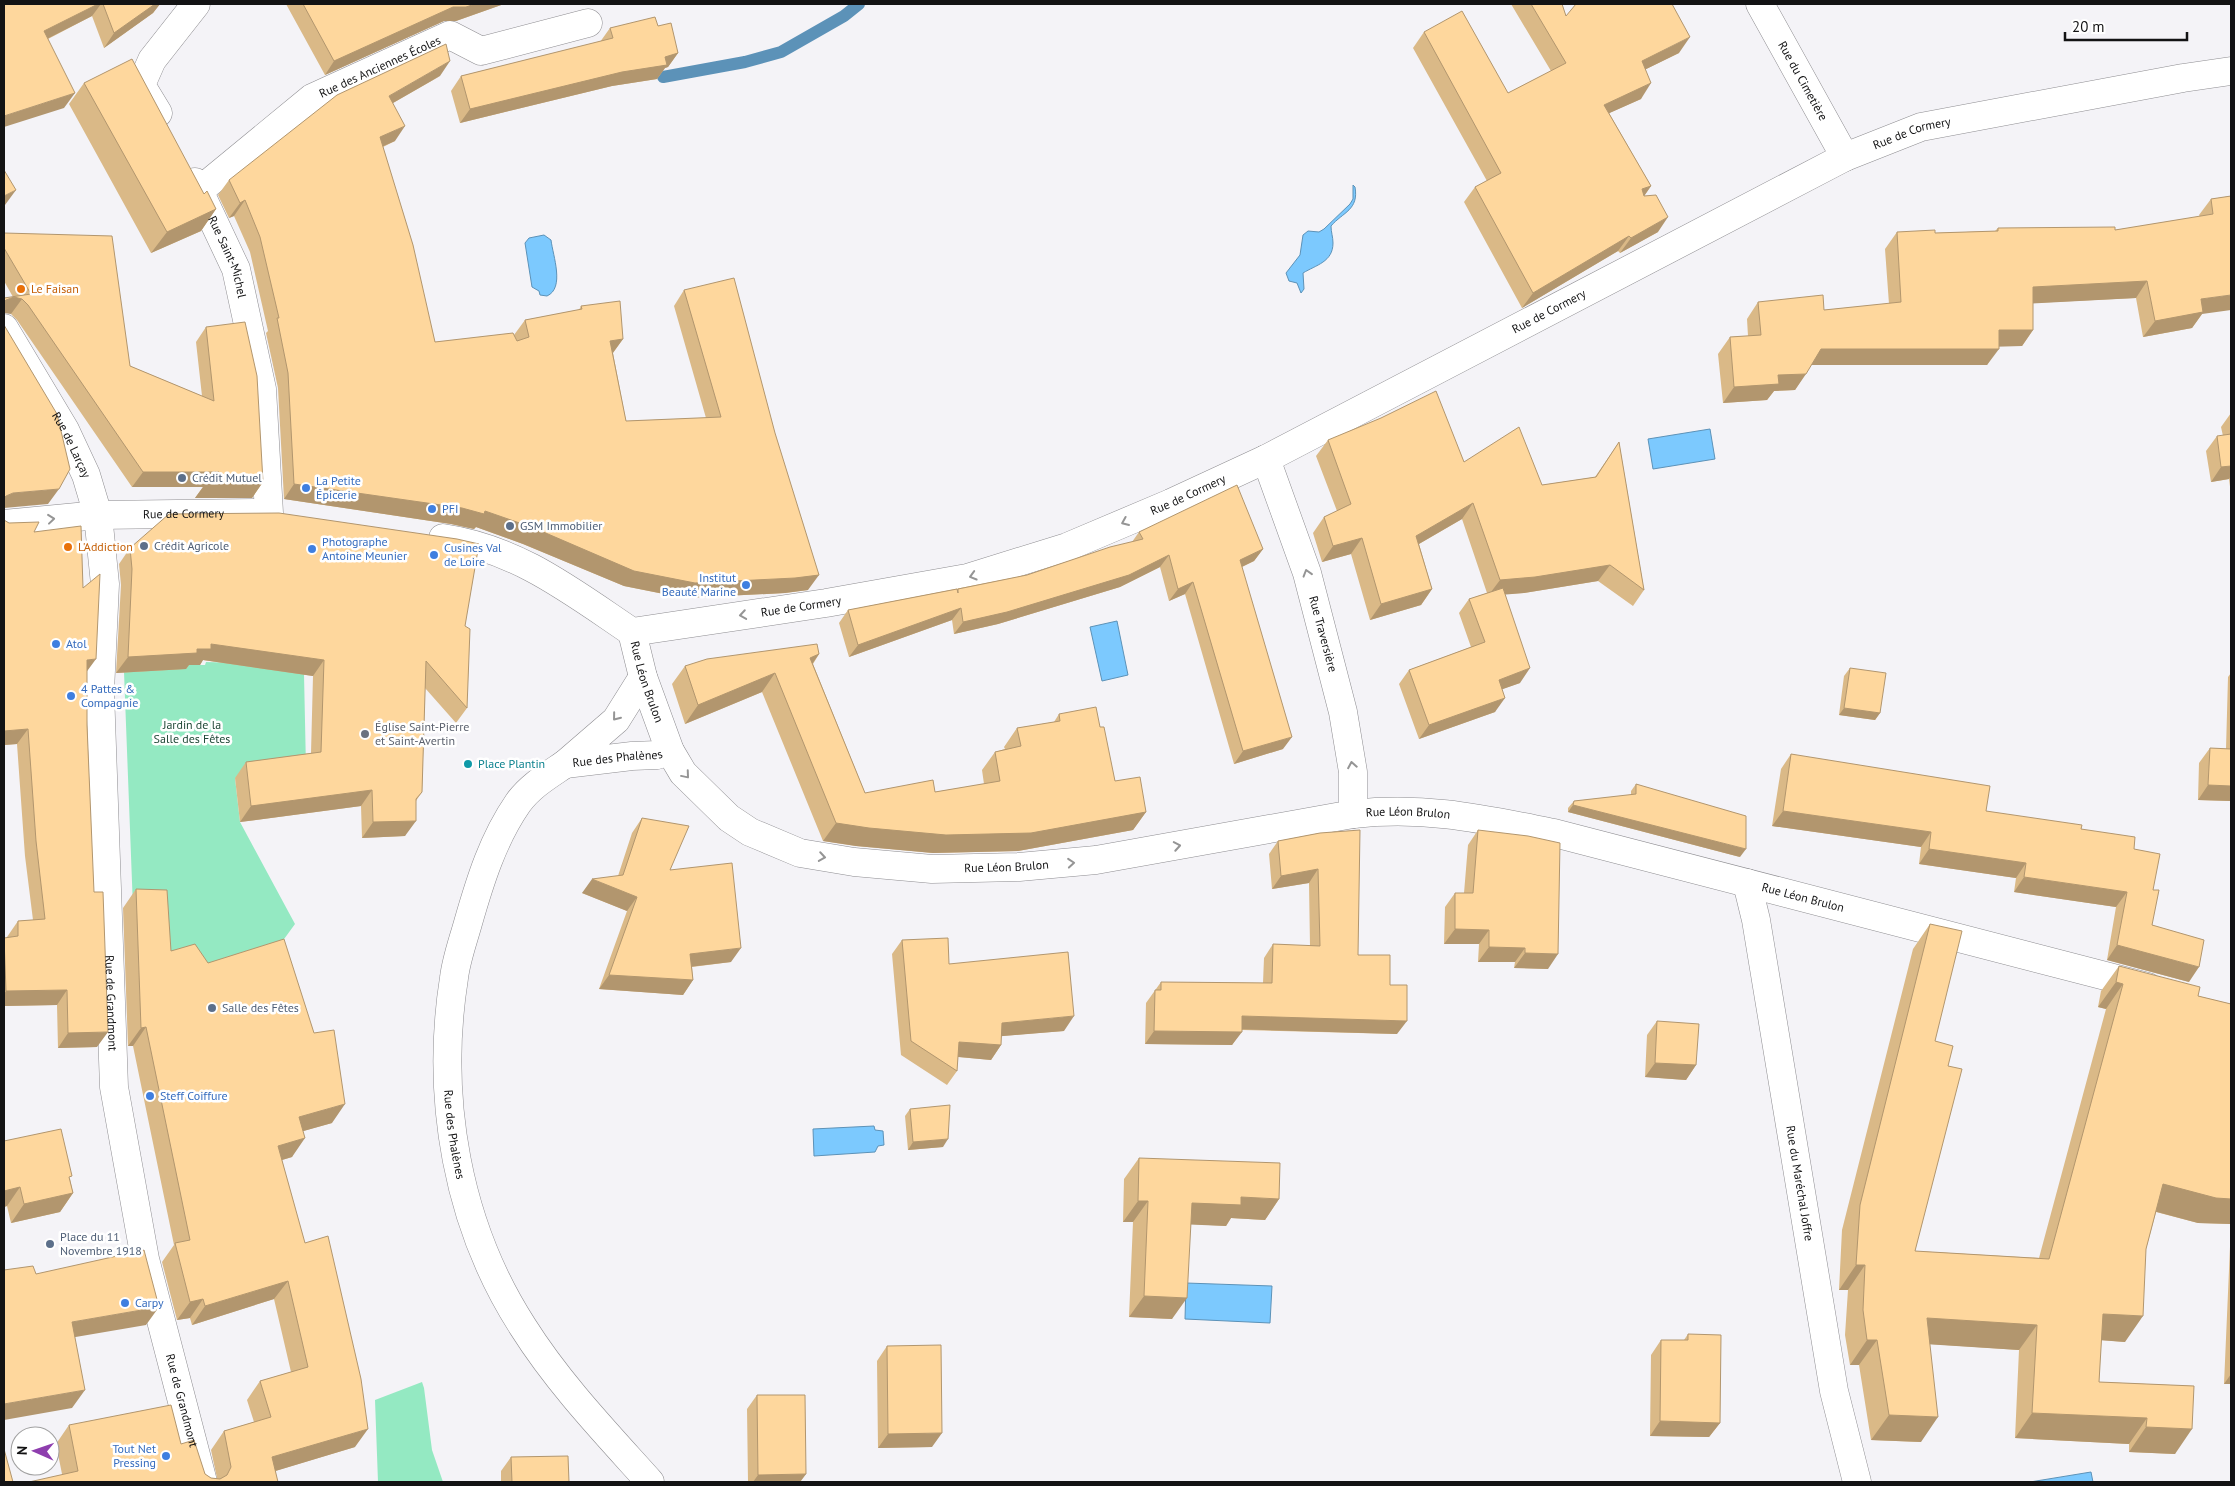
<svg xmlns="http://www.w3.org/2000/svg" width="2235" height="1486" font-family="'PT Sans',sans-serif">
<rect width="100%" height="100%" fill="#f4f3f7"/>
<!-- green -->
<path fill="#94e9c2" d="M 206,662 L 241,663 L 242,665 L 304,674 L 306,768 L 235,778 L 240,822 L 295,924 L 271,957 L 157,970 L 133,908 L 124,672 L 162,670 L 186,665 L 205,665 Z
M 422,1382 L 424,1388 L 432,1450 L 443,1482 L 378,1482 L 375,1400 Z"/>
<!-- water -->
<path fill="#7cc9fe" stroke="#5c92b8" d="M 1353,185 L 1355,187 C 1359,210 1343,212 1331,226 C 1331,232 1333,237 1333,243 C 1333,262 1316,265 1303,273 L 1304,289 L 1301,293 L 1297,283 L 1289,281 L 1286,273 L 1300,255 L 1303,235 L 1308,231 L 1319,232 L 1324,229 L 1350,204 L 1353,199 Z
M 544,235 L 551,240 C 553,256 565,288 547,296 L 540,295 L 539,291 L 532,287 L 525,243 L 529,238 Z
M 1710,429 L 1715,459 L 1653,469 L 1648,439 Z
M 1117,621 L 1128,675 L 1102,681 L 1090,627 Z
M 874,1126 L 875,1130 L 883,1131 L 884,1145 L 878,1146 L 875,1152 L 814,1156 L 813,1129 Z
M 1186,1283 L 1272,1286 L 1270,1323 L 1185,1319 Z
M 2091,1472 L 2093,1482 L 2030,1482 Z"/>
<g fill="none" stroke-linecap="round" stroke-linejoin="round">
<!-- stream -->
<path stroke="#5c92b8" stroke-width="12" d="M 663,77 L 745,62 L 781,52 L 844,16 L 859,4"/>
<defs>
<g id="minor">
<path id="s1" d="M 1760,4 L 1845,157"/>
<path d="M 158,113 L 141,85 L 152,60 L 196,4"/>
<path id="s2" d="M 195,182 L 236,269 L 262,389 L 269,513"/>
<path id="s3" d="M 199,191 L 312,98 L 450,35 L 481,51 L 588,23"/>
<path id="s4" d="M 643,677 L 616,720 L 565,764 L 632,756 L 657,755 L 670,751"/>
<path id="s5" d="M 565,764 C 549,775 530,786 518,803 C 493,839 480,881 468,923 C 463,941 456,960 454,978 C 435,1098 457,1225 523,1327 C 559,1384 606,1433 650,1482"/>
<path id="s6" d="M 1747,883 L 1756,920 L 1834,1391 L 1857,1482"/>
</g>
<g id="tertiary">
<path id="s7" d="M 4,328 L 65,430 L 86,475 L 98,515 L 105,584 L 100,691 L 114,1087 L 145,1259 L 203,1482"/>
<path id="s8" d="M 1353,814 C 1427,806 1482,819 1554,833 L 2148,987"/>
</g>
<g id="secondary">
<path id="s9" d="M 4,524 L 98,515 L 254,513"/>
<path id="s10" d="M 443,538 C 518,549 571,591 632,632 L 826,603 L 967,578 L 1067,547 L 1171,503 L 1266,459 L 1845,157 L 1921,127 L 2183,78 L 2231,71"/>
<path id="s11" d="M 632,632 L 643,677 L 670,751 L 683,773 L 729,818 L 750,832 L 800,853 L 854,862 L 932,869 L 1019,867 L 1096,860 L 1353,814 L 1353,772 L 1343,712 L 1307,573 L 1266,459"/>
</g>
</defs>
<!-- minor casing -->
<use href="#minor" stroke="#8e8d91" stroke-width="29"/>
<!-- tertiary casing -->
<use href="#tertiary" stroke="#8e8d91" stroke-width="29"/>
<!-- secondary casing -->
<use href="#secondary" stroke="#8e8d91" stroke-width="29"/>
<!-- minor -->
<use href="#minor" stroke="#fff" stroke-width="28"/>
<!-- tertiary -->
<use href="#tertiary" stroke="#fff" stroke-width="28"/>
<!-- secondary -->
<use href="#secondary" stroke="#fff" stroke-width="28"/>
</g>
<!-- wall -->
<path fill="#dab987" d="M 4,4 L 160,4 L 153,13 L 104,48 L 92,16 L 48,39 L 64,108 Z
M 286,4 L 504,4 L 456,21 L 444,21 L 325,75 Z
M 1511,4 L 1562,4 L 1566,16 L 1679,53 L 1646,69 L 1641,99 L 1609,113 L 1651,186 L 1644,196 L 1658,232 L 1620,253 L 1618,251 L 1522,308 L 1464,202 L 1475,187 L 1487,181 L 1413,48 L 1424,32 L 1508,93 L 1551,71 Z
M 658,26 L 678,53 L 668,67 L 665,68 L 657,79 L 612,86 L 460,123 L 451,91 L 461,76 L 600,42 L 610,28 Z
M 440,76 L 393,103 L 395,141 L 383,147 L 435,342 L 514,335 L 525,320 L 579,310 L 581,306 L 623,339 L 613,353 L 626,421 L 706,418 L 674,306 L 684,290 L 808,590 L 785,593 L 684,598 L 624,586 L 523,544 L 476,527 L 474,529 L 451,524 L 284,499 L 278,388 L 266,333 L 268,331 L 250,252 L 234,216 L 229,218 L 218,195 L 229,180 Z
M 84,83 L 204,194 L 216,209 L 201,231 L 151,253 L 69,104 Z
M 2231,196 L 2202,314 L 2192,328 L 2143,337 L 2136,298 L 2033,303 L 2033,330 L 2022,346 L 1999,346 L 1987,365 L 1811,365 L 1795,390 L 1774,391 L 1767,400 L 1723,403 L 1718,354 L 1730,337 L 1748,336 L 1747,319 L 1758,302 L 1824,310 L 1889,304 L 1885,249 L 1897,232 L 1935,233 L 1995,231 L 1998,228 L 2115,230 L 2200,217 L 2199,215 L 2211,199 Z
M 4,233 L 130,366 L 202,396 L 196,342 L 206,327 L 263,482 L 252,498 L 195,498 L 203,487 L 132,487 L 17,320 L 11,314 L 13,297 L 4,281 Z
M 2231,413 L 2231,494 L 2229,479 L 2211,482 L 2206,451 L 2217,436 L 2223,436 L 2221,427 Z
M 1328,440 L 1464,462 L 1542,485 L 1595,477 L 1619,442 L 1644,590 L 1633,606 L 1598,581 L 1524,593 L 1505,594 L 1520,683 L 1502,689 L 1495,712 L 1419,739 L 1399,684 L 1409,670 L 1471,647 L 1459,613 L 1469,599 L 1487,593 L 1462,519 L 1419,544 L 1432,589 L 1421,605 L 1370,620 L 1351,554 L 1322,562 L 1313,533 L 1324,517 L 1337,511 L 1316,456 Z
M 4,520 L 9,523 L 34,532 L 83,588 L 87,672 L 87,725 L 97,1047 L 58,1048 L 57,1005 L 4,1006 L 4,939 L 7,938 L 7,937 L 18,921 L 33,920 L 25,856 L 17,744 L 4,745 Z
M 1139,532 L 1263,549 L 1254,561 L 1242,567 L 1283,749 L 1234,764 L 1185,594 L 1169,601 L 1160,567 L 1120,587 L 998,624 L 954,634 L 952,620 L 849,657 L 839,623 L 848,610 L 1027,575 L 1132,542 Z
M 130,548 L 465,626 L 467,708 L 456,723 L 425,688 L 422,792 L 416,801 L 405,836 L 362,838 L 361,806 L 240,822 L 235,778 L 246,762 L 311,753 L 313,676 L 203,660 L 200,665 L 189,665 L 186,669 L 116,673 L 121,585 L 119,564 Z
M 819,654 L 813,664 L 865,793 L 935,792 L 984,784 L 982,770 L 995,752 L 1005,749 L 1004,747 L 1017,728 L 1054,722 L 1059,714 L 1100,727 L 1115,781 L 1146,812 L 1133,830 L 1018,851 L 933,853 L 856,846 L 823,841 L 762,692 L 685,724 L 672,684 L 685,666 Z
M 1850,668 L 1880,713 L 1875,720 L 1839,715 L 1844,676 Z
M 2231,673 L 2231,801 L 2198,800 L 2199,763 L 2210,748 L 2226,749 L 2228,677 Z
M 1791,754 L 1986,811 L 2081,829 L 2134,849 L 2153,890 L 2152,925 L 2189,982 L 2107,960 L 2116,907 L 2014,892 L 2016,878 L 1919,864 L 1921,847 L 1772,826 L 1781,769 Z
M 1636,784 L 1740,857 L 1568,812 L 1568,808 L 1574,801 L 1631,795 L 1631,791 Z
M 642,818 L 670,870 L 731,962 L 692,967 L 693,980 L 683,995 L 599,989 L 627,911 L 582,893 L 618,876 L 632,833 Z
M 1478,830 L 1548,969 L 1514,968 L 1515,962 L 1478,962 L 1479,944 L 1444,944 L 1445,907 L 1455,893 L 1464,893 L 1468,845 Z
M 1320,833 L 1358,955 L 1390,985 L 1397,1034 L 1242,1030 L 1232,1045 L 1145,1044 L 1146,1003 L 1161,982 L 1263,983 L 1264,958 L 1273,944 L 1310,946 L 1309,883 L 1272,889 L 1269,854 L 1278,841 Z
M 136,889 L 171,951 L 208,963 L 332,1123 L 303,1131 L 292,1157 L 282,1160 L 355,1447 L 275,1471 L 278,1482 L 62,1474 L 56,1444 L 69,1425 L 181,1444 L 205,1474 L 211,1478 L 217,1478 L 211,1450 L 224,1431 L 254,1422 L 247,1400 L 260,1381 L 291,1372 L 274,1299 L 192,1325 L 190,1318 L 177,1320 L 162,1262 L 174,1245 L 133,1046 L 128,1046 L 123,908 Z
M 1930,924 L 1935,1041 L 1948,1066 L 1915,1251 L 2039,1258 L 2106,1009 L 2098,1007 L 2101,991 L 2119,966 L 2198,996 L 2231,1004 L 2231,1384 L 2224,1384 L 2231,1224 L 2198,1223 L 2156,1212 L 2146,1249 L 2125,1342 L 2101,1340 L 2099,1382 L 2194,1386 L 2175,1454 L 2129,1452 L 2129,1444 L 2015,1438 L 2019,1350 L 1930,1344 L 1921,1442 L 1871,1440 L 1859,1365 L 1850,1365 L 1845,1335 L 1848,1290 L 1839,1290 L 1842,1230 L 1913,949 Z
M 902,940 L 949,964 L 1064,1031 L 1001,1036 L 1001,1045 L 991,1060 L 958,1057 L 957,1071 L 947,1085 L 901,1055 L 892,954 Z
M 1657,1021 L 1696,1065 L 1686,1080 L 1645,1077 L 1647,1035 Z
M 910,1109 L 943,1147 L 908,1150 L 905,1116 Z
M 4,1141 L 70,1179 L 73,1193 L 60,1212 L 11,1223 L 7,1206 L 4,1207 Z
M 1139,1158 L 1279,1199 L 1265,1220 L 1231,1218 L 1226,1226 L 1191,1224 L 1172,1319 L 1129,1317 L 1133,1222 L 1123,1222 L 1124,1179 Z
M 1688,1334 L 1720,1423 L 1709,1437 L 1650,1436 L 1651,1355 L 1661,1340 L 1684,1340 Z
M 887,1346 L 932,1447 L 878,1448 L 877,1361 Z
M 757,1395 L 806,1474 L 800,1482 L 748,1482 L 747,1409 Z
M 511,1457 L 569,1482 L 501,1482 L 501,1471 Z"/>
<!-- shaded-wall -->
<path fill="#b2966e" d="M 98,4 L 101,4 L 92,16 L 33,46 L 44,31 Z
M 155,4 L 160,4 L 153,13 L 104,48 L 114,33 Z
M 475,4 L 504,4 L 456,21 L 444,21 L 325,75 L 334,61 L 453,7 Z
M 1690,37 L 1679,53 L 1632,76 L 1642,61 Z
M 678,53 L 668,67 L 665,68 L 657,79 L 612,86 L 460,123 L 470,109 Z
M 450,61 L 440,76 L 379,111 L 389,96 Z
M 1651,83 L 1641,99 L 1594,120 L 1604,105 Z
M 75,93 L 64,108 L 4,127 L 4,116 Z
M 405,126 L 395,141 L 370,152 L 380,137 Z
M 1651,186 L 1640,202 L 1642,189 Z
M 16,190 L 5,205 L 4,206 L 4,196 Z
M 245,200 L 234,216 L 229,218 L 240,203 Z
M 216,209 L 201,231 L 151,253 L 167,232 Z
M 1668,217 L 1658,232 L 1620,253 L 1631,238 Z
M 1629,236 L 1618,251 L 1522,308 L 1533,293 Z
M 2147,281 L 2136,298 L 2022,304 L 2033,287 Z
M 2231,295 L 2231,310 L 2202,314 L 2192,328 L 2143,337 L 2155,321 L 2201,299 Z
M 14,297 L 22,299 L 11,314 L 4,313 L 4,302 L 6,300 Z
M 1999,330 L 2033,330 L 2022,346 L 1987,347 Z
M 623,339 L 612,354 L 610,341 Z
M 1821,349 L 1999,349 L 1987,365 L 1810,365 Z
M 1806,374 L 1795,390 L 1774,391 L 1767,400 L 1723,403 L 1734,387 L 1778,375 Z
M 2231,466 L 2231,476 L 2229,479 L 2211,482 L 2221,467 Z
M 143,472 L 219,472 L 263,482 L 252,498 L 195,498 L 203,487 L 132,487 Z
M 294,484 L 485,511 L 819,575 L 808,590 L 785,593 L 684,598 L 624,586 L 523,544 L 476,527 L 474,529 L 451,524 L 284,499 Z
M 59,489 L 48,504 L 4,508 L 4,498 L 6,496 L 13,493 Z
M 1473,503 L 1462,519 L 1405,552 L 1416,536 Z
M 1362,538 L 1351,554 L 1322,562 L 1333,546 Z
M 1263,549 L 1254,561 L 1231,572 L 1240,560 Z
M 1169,555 L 1160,567 L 1120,587 L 998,624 L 954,634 L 963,622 Z
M 1610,565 L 1598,581 L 1524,593 L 1488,596 L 1500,580 Z
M 1193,582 L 1185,594 L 1169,601 L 1178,589 Z
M 1432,589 L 1421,605 L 1370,620 L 1381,604 Z
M 961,608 L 952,620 L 849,657 L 858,645 Z
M 211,644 L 324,660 L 313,676 L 203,660 L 200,665 L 189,665 L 186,669 L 116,673 L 128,657 L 197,649 Z
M 819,654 L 806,673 L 810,658 Z
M 96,659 L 85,674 L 87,660 Z
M 1530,668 L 1520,683 L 1489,694 L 1499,680 Z
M 775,673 L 762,692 L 685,724 L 698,705 Z
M 1505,698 L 1495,712 L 1419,739 L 1429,725 Z
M 1844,708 L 1880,713 L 1875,720 L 1839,715 Z
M 28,729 L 17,744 L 4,745 L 4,731 Z
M 1292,737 L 1283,749 L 1234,764 L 1243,751 Z
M 2208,785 L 2231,786 L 2231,801 L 2198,800 Z
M 372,790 L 361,806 L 240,822 L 251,806 Z
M 1573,805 L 1746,849 L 1740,857 L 1568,812 Z
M 1783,811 L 1931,832 L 1921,847 L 1772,826 Z
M 1146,812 L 1133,830 L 1018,851 L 933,853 L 856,846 L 823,841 L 836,823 Z
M 416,821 L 405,836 L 362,838 L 373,822 Z
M 1929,849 L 2026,863 L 2016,878 L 1919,864 Z
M 1318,869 L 1309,883 L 1272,889 L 1281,876 Z
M 2024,877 L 2127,892 L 2116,907 L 2014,892 Z
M 592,879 L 637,897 L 627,911 L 582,893 Z
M 1455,929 L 1489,930 L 1479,944 L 1444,944 Z
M 2117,945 L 2199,967 L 2189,982 L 2107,960 Z
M 1489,947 L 1525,948 L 1515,962 L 1478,962 Z
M 741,948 L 731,962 L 680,968 L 690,954 Z
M 1525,953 L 1558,954 L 1548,969 L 1514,968 Z
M 609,975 L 693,980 L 683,995 L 599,989 Z
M 2116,982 L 2123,984 L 2106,1009 L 2098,1007 Z
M 67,990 L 57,1005 L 4,1006 L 4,994 L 6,991 Z
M 1074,1016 L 1064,1031 L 992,1037 L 1002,1023 Z
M 1242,1016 L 1407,1021 L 1397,1034 L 1232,1029 Z
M 146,1027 L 133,1046 L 128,1046 L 141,1028 Z
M 1154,1031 L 1242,1032 L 1232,1045 L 1145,1044 Z
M 108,1032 L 97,1047 L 58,1048 L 68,1033 Z
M 959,1042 L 1001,1045 L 991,1060 L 949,1056 Z
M 1655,1063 L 1696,1065 L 1686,1080 L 1645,1077 Z
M 345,1104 L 332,1123 L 286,1136 L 299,1117 Z
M 305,1138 L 292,1157 L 265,1165 L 278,1146 Z
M 948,1139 L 943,1147 L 908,1150 L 913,1142 Z
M 2163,1184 L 2231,1199 L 2231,1224 L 2198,1223 L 2146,1209 Z
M 20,1187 L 7,1206 L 4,1207 L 4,1191 Z
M 73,1193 L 60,1212 L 11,1223 L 24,1204 Z
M 1241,1197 L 1279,1199 L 1265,1220 L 1231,1218 L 1226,1226 L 1178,1224 L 1192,1203 Z
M 1138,1201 L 1148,1201 L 1133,1222 L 1123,1222 Z
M 1856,1265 L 1865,1265 L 1848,1290 L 1839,1290 Z
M 288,1281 L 274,1299 L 192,1325 L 205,1306 Z
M 1144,1296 L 1187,1298 L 1172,1319 L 1129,1317 Z
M 203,1299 L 190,1318 L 177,1320 L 190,1302 Z
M 159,1307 L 146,1325 L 58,1340 L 72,1322 Z
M 2103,1314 L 2143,1316 L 2125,1342 L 2085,1339 Z
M 1927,1318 L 2037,1325 L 2019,1350 L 1909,1343 Z
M 1867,1340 L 1877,1340 L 1859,1365 L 1850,1365 Z
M 2231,1374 L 2231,1384 L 2224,1384 Z
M 85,1390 L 72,1408 L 4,1420 L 4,1404 Z
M 2032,1413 L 2147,1418 L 2129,1444 L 2015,1438 Z
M 1889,1415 L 1938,1417 L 1921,1442 L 1871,1440 Z
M 1660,1421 L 1720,1423 L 1709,1437 L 1650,1436 Z
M 2146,1427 L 2192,1429 L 2175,1454 L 2129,1452 Z
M 368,1429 L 355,1447 L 259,1476 L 272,1457 Z
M 942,1433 L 932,1447 L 878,1448 L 888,1434 Z
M 806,1474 L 800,1482 L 753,1482 L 758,1475 Z"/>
<!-- building -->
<path fill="#fed79d" stroke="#b2966e" d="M 4,4 L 98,4 L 44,31 L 75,93 L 4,116 Z
M 103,4 L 155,4 L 114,33 Z
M 303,4 L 475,4 L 466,7 L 453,7 L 334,61 Z
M 1531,4 L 1562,4 L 1566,16 L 1576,4 L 1672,4 L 1690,37 L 1642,61 L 1651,83 L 1604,105 L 1651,186 L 1642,189 L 1644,196 L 1656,195 L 1668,217 L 1631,238 L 1629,236 L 1533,293 L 1475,187 L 1501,173 L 1424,32 L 1462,11 L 1508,93 L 1566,63 Z
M 655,17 L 658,26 L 671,23 L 678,53 L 665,57 L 667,65 L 622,72 L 470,109 L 461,76 L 613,38 L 610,28 Z
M 446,44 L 450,61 L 389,96 L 405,126 L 380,137 L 413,245 L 435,342 L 513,333 L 517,341 L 529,337 L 525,320 L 582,309 L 581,306 L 620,301 L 623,339 L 610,341 L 626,421 L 721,417 L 684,290 L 734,278 L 775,433 L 819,575 L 795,578 L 695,583 L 634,571 L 534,528 L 485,511 L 484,514 L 462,508 L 294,484 L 288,373 L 277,318 L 279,318 L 260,237 L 245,200 L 240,203 L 229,180 L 337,95 Z
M 132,59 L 204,194 L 207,191 L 216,209 L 167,232 L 84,83 Z
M 4,170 L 16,190 L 4,196 Z
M 2231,196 L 2231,295 L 2201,299 L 2203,312 L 2155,321 L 2147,281 L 2033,287 L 2033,330 L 1999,330 L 1999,349 L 1821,349 L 1806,374 L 1778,375 L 1779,384 L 1734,387 L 1730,337 L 1761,335 L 1758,302 L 1823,295 L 1824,310 L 1901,302 L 1897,232 L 1935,230 L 1935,233 L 1998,231 L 1998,228 L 2115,227 L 2115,230 L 2213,214 L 2211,199 Z
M 4,233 L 112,236 L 130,366 L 214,401 L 206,327 L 245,322 L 257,376 L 263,482 L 206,483 L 219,472 L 143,472 L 28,305 L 22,299 L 14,297 L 6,300 L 4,302 L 4,298 L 31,294 L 4,248 Z
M 4,325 L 57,414 L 70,469 L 59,489 L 13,493 L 6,496 L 4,498 Z
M 1436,391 L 1464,462 L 1519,427 L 1542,485 L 1596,477 L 1619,442 L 1644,590 L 1610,565 L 1535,577 L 1500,580 L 1473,503 L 1416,536 L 1432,589 L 1381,604 L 1362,538 L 1333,546 L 1324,517 L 1351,504 L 1328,440 L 1381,418 Z
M 2231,434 L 2231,466 L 2221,467 L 2217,436 Z
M 1237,485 L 1263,549 L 1240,560 L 1292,737 L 1243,751 L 1193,582 L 1178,589 L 1169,555 L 1129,575 L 1007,612 L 963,622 L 961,608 L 858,645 L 848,610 L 957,589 L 958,593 L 958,589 L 1027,575 L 1110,547 L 1143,539 L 1139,532 Z
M 279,513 L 457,539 L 479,544 L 465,626 L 470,629 L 467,708 L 426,661 L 422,792 L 416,799 L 416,821 L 373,822 L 372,790 L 251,806 L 246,762 L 321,752 L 324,660 L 211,644 L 211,649 L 197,649 L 197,653 L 128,657 L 132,569 L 130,548 L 169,514 Z
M 4,520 L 9,523 L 39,522 L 34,532 L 81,526 L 83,588 L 100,574 L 96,659 L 87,660 L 87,725 L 94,892 L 103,892 L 108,1032 L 68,1033 L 67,990 L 6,991 L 4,938 L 18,936 L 18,921 L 45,919 L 36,841 L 28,729 L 4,731 Z
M 1503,588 L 1530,668 L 1499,680 L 1505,698 L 1429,725 L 1409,670 L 1485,642 L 1469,599 Z
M 817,644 L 819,654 L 810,658 L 865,793 L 933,780 L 935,792 L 1000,781 L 995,752 L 1021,746 L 1017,728 L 1060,721 L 1059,714 L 1096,707 L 1100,727 L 1104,727 L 1115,781 L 1140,777 L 1146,812 L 1031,833 L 946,835 L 869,828 L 836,823 L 775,673 L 698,705 L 685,666 L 707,659 Z
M 1850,668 L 1886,673 L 1880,713 L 1844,708 Z
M 2210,748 L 2231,749 L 2231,786 L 2208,785 Z
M 1791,754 L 1990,786 L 1986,811 L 2082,825 L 2081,829 L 2135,837 L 2134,849 L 2160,854 L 2153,890 L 2159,890 L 2152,925 L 2204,940 L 2199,967 L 2117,945 L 2127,892 L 2024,877 L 2026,863 L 1929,849 L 1931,832 L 1783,811 Z
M 1636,784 L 1746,816 L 1746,849 L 1573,805 L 1574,801 L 1636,794 Z
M 642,818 L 689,826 L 670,870 L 732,863 L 741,948 L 690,954 L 693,980 L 609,975 L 637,897 L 592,879 L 623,875 Z
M 1360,830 L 1358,955 L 1390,955 L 1390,985 L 1407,985 L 1407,1021 L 1242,1016 L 1242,1032 L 1154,1031 L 1155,990 L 1161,990 L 1161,982 L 1272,983 L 1273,944 L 1320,946 L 1318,869 L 1281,876 L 1278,841 L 1320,833 Z
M 1478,830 L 1528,836 L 1560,843 L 1558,954 L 1525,953 L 1525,948 L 1489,947 L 1489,930 L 1455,929 L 1455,893 L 1473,893 Z
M 136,889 L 167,890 L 171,951 L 195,944 L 208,963 L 284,939 L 314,1033 L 334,1030 L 345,1104 L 299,1117 L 305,1138 L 278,1146 L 305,1243 L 328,1236 L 361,1379 L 368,1429 L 272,1457 L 278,1482 L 29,1482 L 78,1471 L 69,1425 L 171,1405 L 181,1444 L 194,1440 L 205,1474 L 211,1478 L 220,1479 L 227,1475 L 231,1467 L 224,1431 L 271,1417 L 260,1381 L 308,1367 L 288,1281 L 205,1306 L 203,1299 L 190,1302 L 175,1243 L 190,1240 L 146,1027 L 141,1028 Z
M 1930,924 L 1962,931 L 1935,1041 L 1953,1046 L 1948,1066 L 1962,1069 L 1915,1251 L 2049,1259 L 2123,984 L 2116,982 L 2119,966 L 2200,987 L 2198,996 L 2231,1004 L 2231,1199 L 2216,1198 L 2163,1184 L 2146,1249 L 2143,1316 L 2103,1314 L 2099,1382 L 2194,1386 L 2192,1429 L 2146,1427 L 2147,1418 L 2032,1413 L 2037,1325 L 1927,1318 L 1938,1417 L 1889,1415 L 1877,1340 L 1867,1340 L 1863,1310 L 1865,1265 L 1856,1265 L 1860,1205 Z
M 948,938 L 949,964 L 1068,952 L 1074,1016 L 1002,1023 L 1001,1045 L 959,1042 L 957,1071 L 911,1041 L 902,940 Z
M 1657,1021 L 1699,1024 L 1696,1065 L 1655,1063 Z
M 950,1105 L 948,1139 L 913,1142 L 910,1109 Z
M 61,1129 L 72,1176 L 69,1177 L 73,1193 L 24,1204 L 20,1187 L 4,1191 L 4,1141 Z
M 1139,1158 L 1280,1163 L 1279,1199 L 1241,1197 L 1241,1205 L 1192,1203 L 1187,1298 L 1144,1296 L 1148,1201 L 1138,1201 Z
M 144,1250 L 159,1307 L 72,1322 L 85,1390 L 4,1404 L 4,1270 L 33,1266 L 36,1274 Z
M 1688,1334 L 1721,1335 L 1720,1423 L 1660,1421 L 1661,1340 L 1688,1340 Z
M 941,1345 L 942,1433 L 888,1434 L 887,1346 Z
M 757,1395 L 805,1395 L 806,1474 L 758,1475 Z
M 4,1449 L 13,1482 L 4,1482 Z
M 568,1456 L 569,1482 L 512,1482 L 511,1457 Z"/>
<!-- one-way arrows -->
<defs><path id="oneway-chevron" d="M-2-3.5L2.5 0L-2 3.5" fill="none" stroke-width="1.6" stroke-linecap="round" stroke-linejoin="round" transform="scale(1.25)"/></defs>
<g stroke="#959595">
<use href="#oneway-chevron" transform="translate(51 519) rotate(-6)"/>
<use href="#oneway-chevron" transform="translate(1125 522) rotate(157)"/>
<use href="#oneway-chevron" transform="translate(1307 573) rotate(-107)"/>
<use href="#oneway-chevron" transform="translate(973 576) rotate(164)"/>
<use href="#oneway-chevron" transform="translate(743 615) rotate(171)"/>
<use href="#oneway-chevron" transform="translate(616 717) rotate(129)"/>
<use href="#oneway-chevron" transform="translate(1352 765) rotate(-100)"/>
<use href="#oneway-chevron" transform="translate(686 775) rotate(50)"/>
<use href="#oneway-chevron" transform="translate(1177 846) rotate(-10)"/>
<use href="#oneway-chevron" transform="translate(822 857) rotate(9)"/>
<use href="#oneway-chevron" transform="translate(1071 863) rotate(-5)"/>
</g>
<!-- markers -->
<g fill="#e8710a" stroke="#fff" stroke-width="2">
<circle cx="21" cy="289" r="5"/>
<circle cx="68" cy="547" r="5"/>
</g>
<g fill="#5c6f8a" stroke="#fff" stroke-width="2">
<circle cx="182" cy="478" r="5"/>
<circle cx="510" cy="526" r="5"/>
<circle cx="144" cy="546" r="5"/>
<circle cx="212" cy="1008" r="5"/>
<circle cx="50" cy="1244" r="5"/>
</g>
<g fill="#3f7fe0" stroke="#fff" stroke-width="2">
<circle cx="306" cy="488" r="5"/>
<circle cx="432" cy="509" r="5"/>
<circle cx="312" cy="549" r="5"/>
<circle cx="434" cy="555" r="5"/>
<circle cx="746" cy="585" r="5"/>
<circle cx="56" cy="644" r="5"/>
<circle cx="71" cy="696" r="5"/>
<circle cx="150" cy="1096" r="5"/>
<circle cx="125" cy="1303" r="5"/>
<circle cx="166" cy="1456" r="5"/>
</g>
<circle fill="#6b7280" stroke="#fff" stroke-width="2" cx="365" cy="734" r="5"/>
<circle fill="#0f9aa8" stroke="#fff" stroke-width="2" cx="468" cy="764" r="5"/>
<g text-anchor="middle" stroke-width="5" stroke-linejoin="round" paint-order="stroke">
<!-- street labels -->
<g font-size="12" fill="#131314" stroke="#fff">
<text dy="4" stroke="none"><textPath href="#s3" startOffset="221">Rue des Anciennes Écoles</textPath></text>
<text dy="4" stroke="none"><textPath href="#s1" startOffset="88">Rue du Cimetière</textPath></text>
<text dy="4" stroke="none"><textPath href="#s10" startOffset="1599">Rue de Cormery</textPath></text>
<text dy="4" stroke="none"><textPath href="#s2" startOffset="82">Rue Saint-Michel</textPath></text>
<text dy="4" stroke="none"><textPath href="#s10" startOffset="1194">Rue de Cormery</textPath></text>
<text dy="4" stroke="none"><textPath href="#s7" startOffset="135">Rue de Larçay</textPath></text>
<text dy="4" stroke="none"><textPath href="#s10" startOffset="789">Rue de Cormery</textPath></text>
<text dy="4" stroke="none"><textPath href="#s9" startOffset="180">Rue de Cormery</textPath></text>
<text dy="4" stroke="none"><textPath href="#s10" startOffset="384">Rue de Cormery</textPath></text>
<text transform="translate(1323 634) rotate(75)" y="4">Rue Traversière</text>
<text dy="4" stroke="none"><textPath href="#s11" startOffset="52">Rue Léon Brulon</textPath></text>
<text dy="4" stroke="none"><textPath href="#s4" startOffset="171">Rue des Phalènes</textPath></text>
<text dy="4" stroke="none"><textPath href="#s8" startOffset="55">Rue Léon Brulon</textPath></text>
<text dy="4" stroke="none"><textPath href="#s11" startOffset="502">Rue Léon Brulon</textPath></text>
<text dy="4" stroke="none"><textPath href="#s8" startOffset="460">Rue Léon Brulon</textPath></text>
<text dy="4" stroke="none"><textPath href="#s7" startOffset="699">Rue de Grandmont</textPath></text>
<text dy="4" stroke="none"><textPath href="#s5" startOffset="406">Rue des Phalènes</textPath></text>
<text dy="4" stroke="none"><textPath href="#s6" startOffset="305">Rue du Maréchal Joffre</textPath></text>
<text dy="4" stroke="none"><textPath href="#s7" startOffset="1104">Rue de Grandmont</textPath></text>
</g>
<!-- food labels -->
<g font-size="12" fill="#c56008" stroke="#fff" text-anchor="start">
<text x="31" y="293">Le Faisan</text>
<text x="78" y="551">L'Addiction</text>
</g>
<!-- service labels -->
<g font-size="12" fill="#4e5e75" stroke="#fff" text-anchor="start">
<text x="192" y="482">Crédit Mutuel</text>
<text x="520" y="530">GSM Immobilier</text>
<text x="154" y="550">Crédit Agricole</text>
<text x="222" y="1012">Salle des Fêtes</text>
<text x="60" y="1241">Place du 11<tspan x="60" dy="14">Novembre 1918</tspan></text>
</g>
<!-- shop labels -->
<g font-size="12" fill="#366cbe" stroke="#fff" text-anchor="start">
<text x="316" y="485">La Petite<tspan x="316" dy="14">Épicerie</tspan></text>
<text x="442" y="513">PFI</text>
<text x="322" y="546">Photographe<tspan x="322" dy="14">Antoine Meunier</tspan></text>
<text x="444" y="552">Cusines Val<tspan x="444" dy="14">de Loire</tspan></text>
<text x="736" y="582" text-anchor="end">Institut<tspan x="736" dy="14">Beauté Marine</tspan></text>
<text x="66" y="648">Atol</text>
<text x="81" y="693">4 Pattes &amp;<tspan x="81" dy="14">Compagnie</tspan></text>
<text x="160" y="1100">Steff Coiffure</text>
<text x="135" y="1307">Carpy</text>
<text x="156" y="1453" text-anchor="end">Tout Net<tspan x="156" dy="14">Pressing</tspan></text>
</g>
<!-- park labels -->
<g font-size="12" fill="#204837" stroke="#fff">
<text x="192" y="729">Jardin de la<tspan x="192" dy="14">Salle des Fêtes</tspan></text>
</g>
<!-- worship labels -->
<g font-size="12" fill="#5b616d" stroke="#fff" text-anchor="start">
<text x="375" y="731">Église Saint-Pierre<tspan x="375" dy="14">et Saint-Avertin</tspan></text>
</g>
<!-- culture labels -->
<g font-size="12" fill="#0d838f" stroke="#fff" text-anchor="start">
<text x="478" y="768">Place Plantin</text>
</g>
</g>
<!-- border -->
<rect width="2235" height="1486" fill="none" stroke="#131314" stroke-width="10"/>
<!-- north arrow -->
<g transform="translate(35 1451) rotate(272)"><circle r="24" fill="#ffffff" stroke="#a1a1a1"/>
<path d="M0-4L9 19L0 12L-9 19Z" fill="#8e3eae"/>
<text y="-8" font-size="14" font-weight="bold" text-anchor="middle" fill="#131314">N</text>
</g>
<!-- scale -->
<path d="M2065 32v8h122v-8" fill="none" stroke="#131314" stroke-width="2.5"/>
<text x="2072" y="32" font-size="15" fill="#131314" stroke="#ffffff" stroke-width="4" paint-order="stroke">20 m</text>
</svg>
